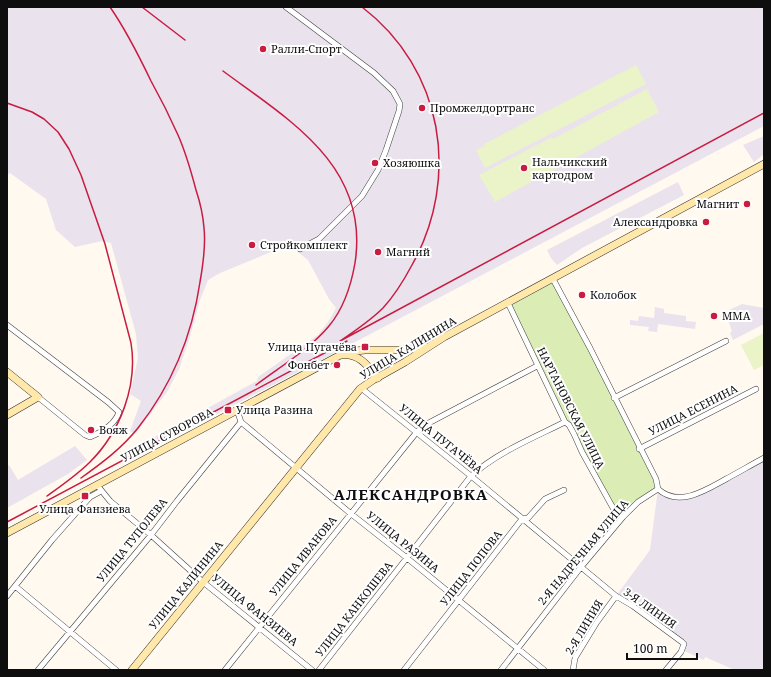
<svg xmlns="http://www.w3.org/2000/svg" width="771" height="677" font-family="'Noto Serif',serif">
<rect width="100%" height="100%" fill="#fff9ef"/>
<!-- industrial -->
<path fill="#eae2ed" d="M 7,7 L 764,7 L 764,126 L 340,350 L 148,450 L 144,443 L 257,381 L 258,377 L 318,335 L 328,322 L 336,308 L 329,299 L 308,260 L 298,252 L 292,242 L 266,254 L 220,273 L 208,280 L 200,300 L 189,340 L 179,369 L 167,392 L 135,434 L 130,431 L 141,401 L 130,394 L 138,358 L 136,334 L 111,243 L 102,241 L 75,247 L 56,230 L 46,199 L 10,173 L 7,175 Z
M 764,136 L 764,154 L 754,162 L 743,145 Z
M 678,182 L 684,195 L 582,248 L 557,265 L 551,258 L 547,250 Z
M 742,304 L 764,308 L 764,324 L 733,340 L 730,333 L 732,331 L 728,320 L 732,317 L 729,310 Z
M 655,307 L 664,309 L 664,313 L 686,316 L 686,321 L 696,322 L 695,329 L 658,324 L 657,332 L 648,331 L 649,327 L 630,325 L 630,320 L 638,321 L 639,316 L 654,318 Z
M 75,446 L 87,460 L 68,474 L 7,508 L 7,466 L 9,465 L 18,480 Z
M 764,458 L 764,670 L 735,670 L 705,657 L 704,660 L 682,650 L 684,644 L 616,596 L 650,550 L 658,489 L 663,493 L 688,497 Z"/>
<!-- green -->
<path fill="#dbecb5" d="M 553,279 L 658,489 L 623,517 L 613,508 L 569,425 L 508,303 Z"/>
<!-- pitch -->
<path fill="#ebf3c8" d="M 636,65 L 646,84 L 485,168 L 476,150 L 485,146 L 484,144 Z
M 647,89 L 659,112 L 495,202 L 479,175 L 552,137 L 553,139 Z
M 764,333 L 764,365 L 754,370 L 741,345 Z"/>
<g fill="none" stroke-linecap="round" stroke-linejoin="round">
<defs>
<path id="street" d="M 286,7 L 374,73 L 393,91 L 400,104 L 399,111 L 386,150 L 378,170 L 362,196 L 319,239 L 300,249
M 553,279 L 590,348 L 656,479 L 658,489
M 508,303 L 565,422 L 569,425 L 574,434 L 582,452 L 613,508 L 623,517
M 7,325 L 108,402 L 119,412 C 115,425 102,432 90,437 L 85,435 L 38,397
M 361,388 L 471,476 L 616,596 L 633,606 L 682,642 L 684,644 L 681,652 L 666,670
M 614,398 L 726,341
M 237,410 L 241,422 L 350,513 L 407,558 L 544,670
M 639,449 L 756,389
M 97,485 L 110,501 L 151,535 L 203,582 L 312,670
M 658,489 C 679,508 706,490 726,479 C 739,472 751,465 764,458
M 15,586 L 116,670
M 7,596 L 52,540 L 90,497 L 101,491
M 38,670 L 151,535 L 177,501 L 241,422
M 225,670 L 416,433 L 423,426 L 537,366
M 319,670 L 471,476 C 498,452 533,438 565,422
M 404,670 L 522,519 L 528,518 L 545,499 L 564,490
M 501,670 L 581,567 L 623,517 L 638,502 L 658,489
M 573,670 L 575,658 L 597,622 L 616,596"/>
<path id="secondary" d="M 342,355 C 359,353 368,366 378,378
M 7,372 L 38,397 L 7,415
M 7,533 L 346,352 L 365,350 L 400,350 L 428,347
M 132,670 L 360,389 L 373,380 L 405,362 L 444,337 L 764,164"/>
</defs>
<!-- street casing -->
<use href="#street" stroke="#414141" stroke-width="6"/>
<!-- secondary casing -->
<use href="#secondary" stroke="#303030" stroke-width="8"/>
<!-- street -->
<use href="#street" stroke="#fff" stroke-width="5"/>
<!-- secondary -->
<use href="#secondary" stroke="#ffe8aa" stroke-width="7"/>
<!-- rail -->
<path stroke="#c81c41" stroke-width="1.5" d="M 142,7 L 185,40
M 362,7 C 443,69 461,177 412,265 C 404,280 395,295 383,308 C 370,321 355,331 340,341 L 764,113
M 223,71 C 289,120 370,166 355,263 C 351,286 344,308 329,326 C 309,350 281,366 256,385
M 7,103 L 32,112 L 44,119 L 58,132 L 69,149 L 81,175 L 105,244 L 131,343 C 138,386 120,432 90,462 C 77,475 61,486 47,496
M 81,478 C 102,463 122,448 138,428 C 172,385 192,336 200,282 C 203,265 206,246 204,228 C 203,215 200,202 196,190 C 191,171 186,153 178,135 C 170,117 161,99 151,81 C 139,56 126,30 110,7
M 7,522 L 347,341"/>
</g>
<!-- markers -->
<g fill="#c81c41" stroke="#fff" stroke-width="1.5">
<circle cx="263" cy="49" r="4"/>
<circle cx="422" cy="108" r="4"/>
<circle cx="375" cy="163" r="4"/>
<circle cx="524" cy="168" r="4"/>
<circle cx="747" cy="204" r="4"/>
<circle cx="706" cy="222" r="4"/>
<circle cx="252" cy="245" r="4"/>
<circle cx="378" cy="252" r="4"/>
<circle cx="582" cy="295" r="4"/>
<circle cx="714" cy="316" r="4"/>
<rect x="361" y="343" width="8" height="8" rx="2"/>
<circle cx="337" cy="365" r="4"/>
<rect x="224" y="406" width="8" height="8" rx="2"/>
<circle cx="91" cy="430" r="4"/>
<rect x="81" y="492" width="8" height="8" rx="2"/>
</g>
<g text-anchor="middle" stroke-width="4" stroke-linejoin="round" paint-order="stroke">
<!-- poi labels -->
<g font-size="11" fill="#0e0e0e" stroke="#fff" text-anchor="start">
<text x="271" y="53">Ралли-Спорт</text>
<text x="430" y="112">Промжелдортранс</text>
<text x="532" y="166">Нальчикский<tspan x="532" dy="13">картодром</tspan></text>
<text x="383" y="167">Хозяюшка</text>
<text x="739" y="208" text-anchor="end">Магнит</text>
<text x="698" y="226" text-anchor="end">Александровка</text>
<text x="260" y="249">Стройкомплект</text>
<text x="386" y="256">Магний</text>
<text x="590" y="299">Колобок</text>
<text x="722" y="320">MMA</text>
<text x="357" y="351" text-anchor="end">Улица Пугачёва</text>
<text x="329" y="369" text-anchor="end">Фонбет</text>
<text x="236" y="414">Улица Разина</text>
<text x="99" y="434">Вояж</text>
<text x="85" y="513" text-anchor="middle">Улица Фанзиева</text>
</g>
<!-- street labels -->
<g font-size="11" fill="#0e0e0e" stroke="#fff">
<text transform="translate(408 348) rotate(-31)" y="4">УЛИЦА КАЛИНИНА</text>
<text transform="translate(571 408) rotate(63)" y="4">НАРТАНОВСКАЯ УЛИЦА</text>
<text transform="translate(693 410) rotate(-27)" y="4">УЛИЦА ЕСЕНИНА</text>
<text transform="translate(167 435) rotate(-28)" y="4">УЛИЦА СУВОРОВА</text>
<text transform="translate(441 439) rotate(39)" y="4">УЛИЦА ПУГАЧЁВА</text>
<text transform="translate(132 540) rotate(-51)" y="4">УЛИЦА ТУПОЛЕВА</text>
<text transform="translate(403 542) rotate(39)" y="4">УЛИЦА РАЗИНА</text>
<text transform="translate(583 552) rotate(-50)" y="4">2-Я НАДРЕЧНАЯ УЛИЦА</text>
<text transform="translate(303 556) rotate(-51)" y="4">УЛИЦА ИВАНОВА</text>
<text transform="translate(471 568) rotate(-52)" y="4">УЛИЦА ПОПОВА</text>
<text transform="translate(186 585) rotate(-51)" y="4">УЛИЦА КАЛИНИНА</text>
<text transform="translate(650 608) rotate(35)" y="4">3-Я ЛИНИЯ</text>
<text transform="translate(354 609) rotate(-52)" y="4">УЛИЦА КАНКОШЕВА</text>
<text transform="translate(255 610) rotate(39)" y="4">УЛИЦА ФАНЗИЕВА</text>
<text transform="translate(584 627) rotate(-59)" y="4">2-Я ЛИНИЯ</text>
</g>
<!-- district labels -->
<g font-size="15" font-weight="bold" letter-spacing="1" fill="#0e0e0e" stroke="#fff">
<text x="411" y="500">АЛЕКСАНДРОВКА</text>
</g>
</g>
<!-- border -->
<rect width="771" height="677" fill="none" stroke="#0e0e0e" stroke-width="16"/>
<!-- scale -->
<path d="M627 653v6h70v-6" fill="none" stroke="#0e0e0e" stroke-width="2"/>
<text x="633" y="653" font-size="12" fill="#0e0e0e" stroke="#ffffff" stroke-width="3" paint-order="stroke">100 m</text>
</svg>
